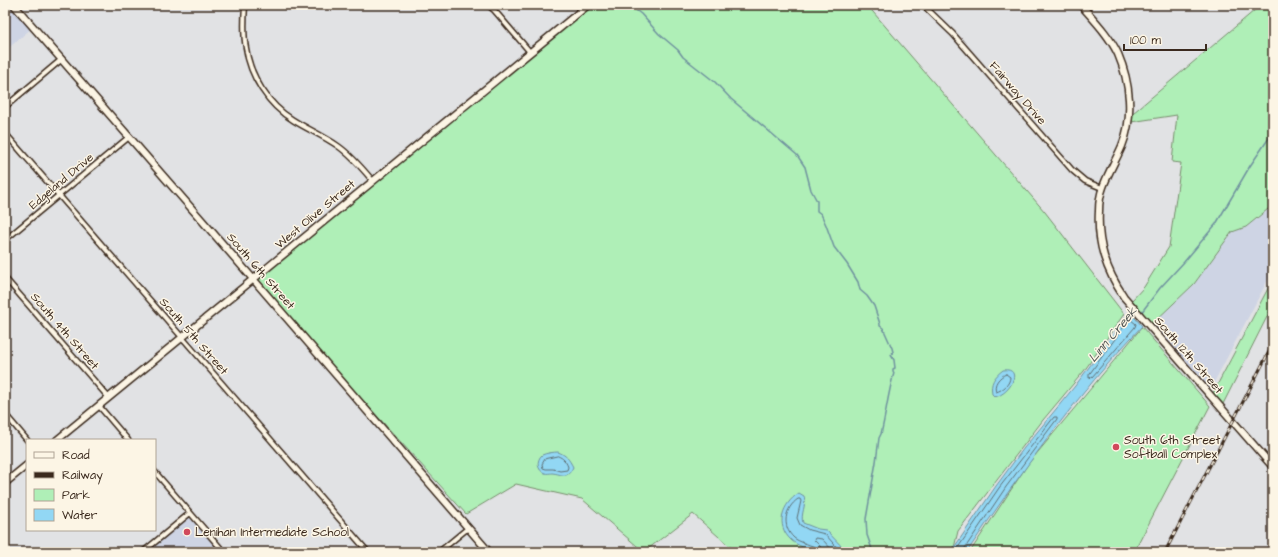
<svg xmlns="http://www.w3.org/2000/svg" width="1278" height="557" font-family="'Architects Daughter',sans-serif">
<rect width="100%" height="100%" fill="#e1e2e4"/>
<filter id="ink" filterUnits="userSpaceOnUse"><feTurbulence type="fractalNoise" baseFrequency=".025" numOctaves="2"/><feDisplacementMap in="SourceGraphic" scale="8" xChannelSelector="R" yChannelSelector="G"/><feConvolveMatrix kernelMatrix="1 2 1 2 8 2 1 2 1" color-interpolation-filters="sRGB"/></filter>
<g filter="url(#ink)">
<!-- built -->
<path fill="#ced4e4" d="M 5,5 L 14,5 L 33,27 L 5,51 Z
M 1273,205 L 1273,270 L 1211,388 L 1208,390 L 1152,324 L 1194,284 L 1232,232 L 1246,227 Z
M 190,513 L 224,552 L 143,552 Z"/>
<!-- green -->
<path fill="#afefb7" stroke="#758c6a" d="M 588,5 L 867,5 L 1045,212 L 1124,314 L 1084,371 L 1043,420 L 958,531 L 953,552 L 736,552 L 693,514 L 644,552 L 582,499 L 516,484 L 466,514 L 253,279 Z
M 1261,5 L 1273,5 L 1273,205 L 1246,227 L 1232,232 L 1194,284 L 1152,324 L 1132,300 L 1144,287 L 1169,247 L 1181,163 L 1172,162 L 1177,115 L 1131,122 L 1133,113 Z
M 1273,279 L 1273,305 L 1223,404 L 1213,393 Z
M 1142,327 L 1210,406 L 1134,552 L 970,552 L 1028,464 Z"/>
<!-- water -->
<path fill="#92d7f4" stroke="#6f929e" d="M 1130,312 L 1142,326 C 1077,395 1020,473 967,552 L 951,552 L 996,486 L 1024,448 L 1075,386 Z
M 1003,370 C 1023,367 1012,393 995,397 L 992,394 C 990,383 994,377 1003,370 Z
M 558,452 C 566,455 569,459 573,467 C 567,480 563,474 552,473 C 551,473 546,474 545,473 C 537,471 536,460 542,455 C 546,453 554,452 558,452 Z
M 799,493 L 804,496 C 807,505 800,514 803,523 L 818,529 L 826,530 L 847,552 C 839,552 824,554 816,552 C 809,550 796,545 791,540 C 775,525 782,504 799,493 Z"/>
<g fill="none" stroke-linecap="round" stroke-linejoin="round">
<!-- shore -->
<path stroke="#5e6f74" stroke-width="1" d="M 1130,319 L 1136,324 L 1135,327 L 1092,377 L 1089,378 L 1089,375 Z
M 1006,374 L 1010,377 C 1010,384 1003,390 996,392 C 993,384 999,377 1006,374 Z
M 558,456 C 563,458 566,461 568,467 L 567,470 L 560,471 L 553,469 L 546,469 L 543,468 L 542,464 L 545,459 Z
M 817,552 L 815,547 C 808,544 799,542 794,538 C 781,526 785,508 798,499 L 800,499 L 801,501 L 797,518 L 800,525 L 809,530 L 825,534 L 841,552
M 822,552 L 820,546 L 814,540 L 815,538 L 822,539 L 834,552
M 955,552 L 999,488 L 1054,417 L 1057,417 L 1057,419 L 1006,487 L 965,548 L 964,552"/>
<!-- stream -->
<path stroke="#6f929e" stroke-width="1.5" d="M 629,5 L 641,14 L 659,34 L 678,50 L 683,57 L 715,82 L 731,99 L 797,155 L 805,167 L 811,190 L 817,201 L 817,211 L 821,214 L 826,225 L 834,247 L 847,264 L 858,282 L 860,290 L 867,296 L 874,306 L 880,324 L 880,326 L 883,328 L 892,348 L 893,352 L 891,355 L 894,360 L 895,368 L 893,369 L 893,371 L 894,373 C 888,393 886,414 881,434 L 879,438 L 876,462 L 866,519 L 867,535 L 873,552
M 1141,313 L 1160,288 L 1184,262 L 1216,224 L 1250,166 L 1269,138 L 1273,122"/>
<defs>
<path id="street" d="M 245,5 C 244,19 243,34 246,48 C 250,76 268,105 293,120 C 307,129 324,136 338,146 C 351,155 362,168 372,180
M 488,5 L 494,10 L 530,52
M 923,5 L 953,34 L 1072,170 L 1085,181 L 1102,188
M 5,107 L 62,59
M 5,133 L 368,552
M 5,240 L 129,137
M 5,278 L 109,398
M 99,406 L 128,440
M 5,414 L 27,440
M 155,472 L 224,552
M 143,552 L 190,513
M 439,552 L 468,528"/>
<path id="secondary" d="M 14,5 L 247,272 L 489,552
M 1081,5 C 1094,20 1109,35 1118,54 C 1130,82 1134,117 1122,146 C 1116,160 1108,173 1103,187 C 1100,195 1099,203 1099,211 C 1097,244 1106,270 1124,297 L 1273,467
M 57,440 L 588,5
M 5,483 L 27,465"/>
</defs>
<!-- street casing -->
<use href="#street" stroke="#3b2a1e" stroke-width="7"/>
<!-- secondary casing -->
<use href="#secondary" stroke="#3b2a1e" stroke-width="9"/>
<!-- street -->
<use href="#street" stroke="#fcf5e5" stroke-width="4"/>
<!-- secondary -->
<use href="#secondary" stroke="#fcf5e5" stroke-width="6"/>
<defs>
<path id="rail" d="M 1165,552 L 1273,344"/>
</defs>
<!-- rail casing -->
<use href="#rail" stroke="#3b2a1e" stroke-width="3"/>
<!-- rail -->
<use href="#rail" stroke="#fcf5e5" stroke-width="1.5" stroke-dasharray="4.5" stroke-linecap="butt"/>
</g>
</g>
<!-- markers -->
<g fill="#d1495b" stroke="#fcf5e5" stroke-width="1.5">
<circle cx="1116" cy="447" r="4"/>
<circle cx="187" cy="532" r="4"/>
</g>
<g text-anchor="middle" stroke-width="3" stroke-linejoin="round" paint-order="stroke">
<!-- street labels -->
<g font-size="12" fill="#3b2a1e" stroke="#fcf5e5">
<text transform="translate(1018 93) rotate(49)" y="4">Fairway Drive</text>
<text transform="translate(61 181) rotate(-40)" y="4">Edgeland Drive</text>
<text transform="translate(315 214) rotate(-40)" y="4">West Olive Street</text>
<text transform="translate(261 271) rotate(49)" y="4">South 6th Street</text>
<text transform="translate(65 331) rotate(49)" y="4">South 4th Street</text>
<text transform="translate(194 336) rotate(49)" y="4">South 5th Street</text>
<text transform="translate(1189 355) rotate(49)" y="4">South 12th Street</text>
</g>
<!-- poi labels -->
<g font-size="12" fill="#3b2a1e" stroke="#fcf5e5" text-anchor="start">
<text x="1124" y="444">South 6th Street<tspan x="1124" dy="14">Softball Complex</tspan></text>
<text x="195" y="536">Lenihan Intermediate School</text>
</g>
<!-- water labels -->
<g font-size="13" font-style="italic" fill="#515554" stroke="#fcf5e5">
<text transform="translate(1112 334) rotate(-50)" y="5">Linn Creek</text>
</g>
</g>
<!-- margin -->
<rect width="1278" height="557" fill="none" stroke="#fcf5e5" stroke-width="20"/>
<rect x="10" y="10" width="1258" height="537" fill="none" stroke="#3b2a1e" stroke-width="1.5" filter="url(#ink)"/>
<!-- legend -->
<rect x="26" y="439" width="130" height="92" fill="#fcf5e5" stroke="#afa495"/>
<rect x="34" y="452" width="20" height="6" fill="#fcf5e5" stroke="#afa495"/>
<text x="62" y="459" font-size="12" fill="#3b2a1e">Road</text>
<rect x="34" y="472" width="20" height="6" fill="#3b2a1e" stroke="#afa495"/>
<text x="62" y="479" font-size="12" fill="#3b2a1e">Railway</text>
<rect x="34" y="489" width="20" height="12" fill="#afefb7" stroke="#afa495"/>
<text x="62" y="499" font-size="12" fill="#3b2a1e">Park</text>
<rect x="34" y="509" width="20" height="12" fill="#92d7f4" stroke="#afa495"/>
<text x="62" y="519" font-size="12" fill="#3b2a1e">Water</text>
<!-- scale -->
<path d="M1124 44v6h82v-6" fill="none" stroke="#3b2a1e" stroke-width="2"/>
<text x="1130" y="44" font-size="12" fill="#3b2a1e" stroke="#fcf5e5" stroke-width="3" paint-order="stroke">100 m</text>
</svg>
